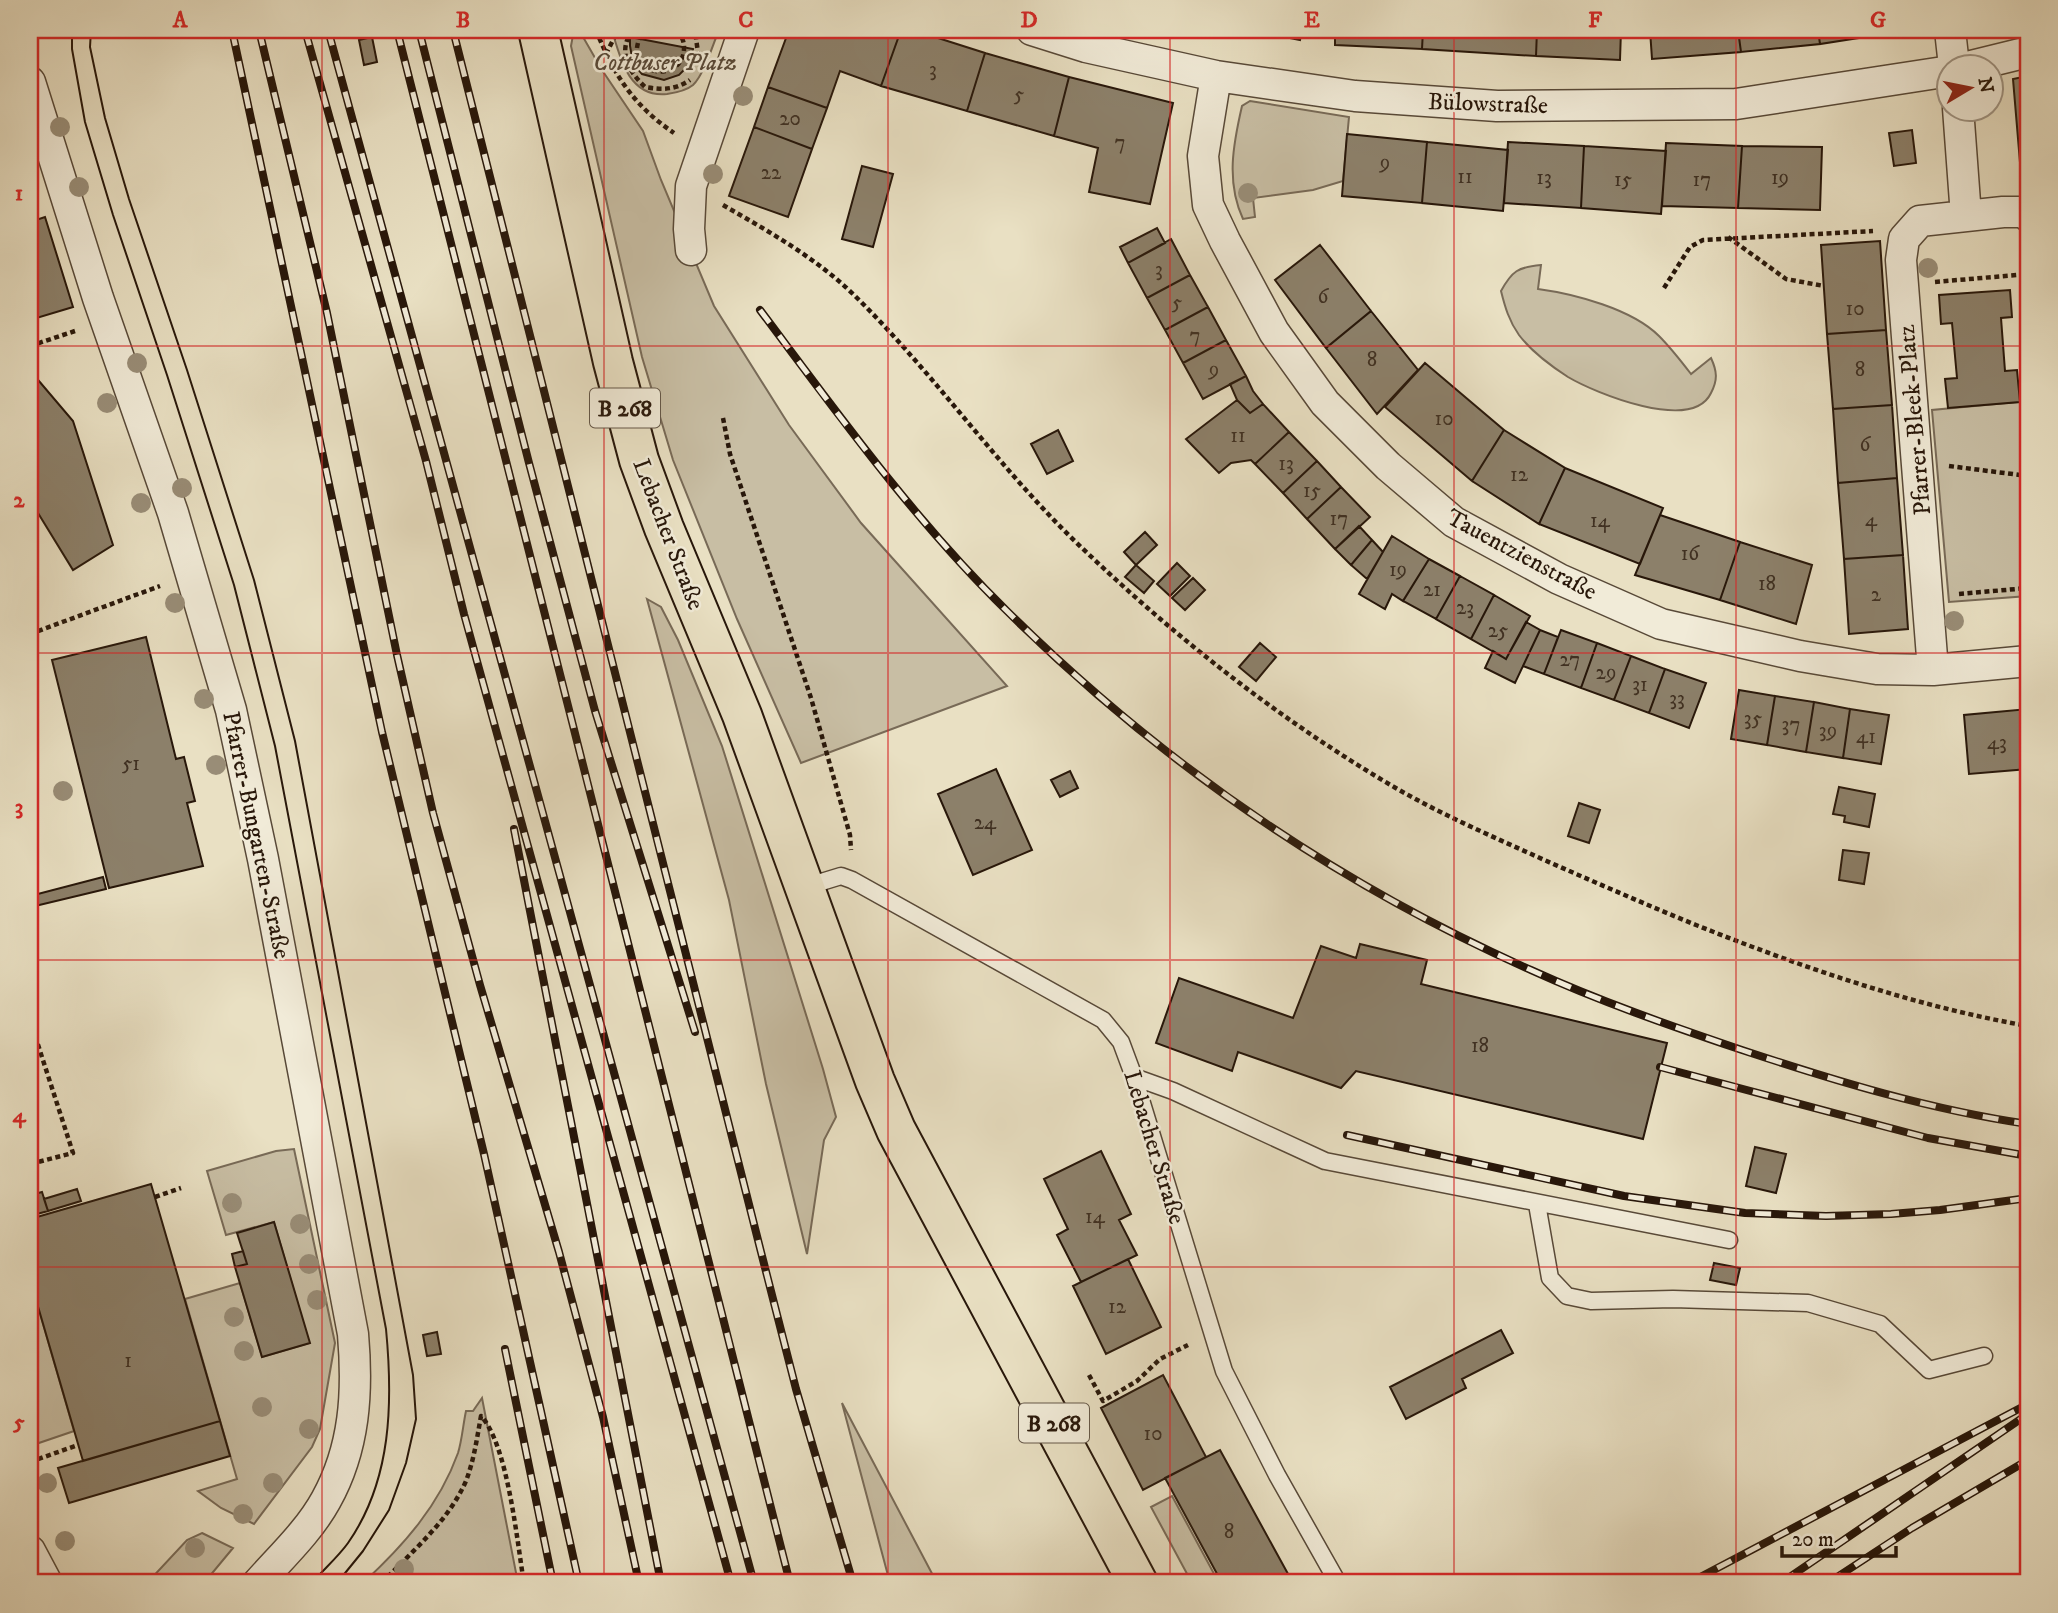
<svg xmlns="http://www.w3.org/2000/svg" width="2058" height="1613" font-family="'IM FELL DW Pica',serif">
<rect width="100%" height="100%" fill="#e9e0c3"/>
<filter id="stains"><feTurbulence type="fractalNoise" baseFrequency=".00286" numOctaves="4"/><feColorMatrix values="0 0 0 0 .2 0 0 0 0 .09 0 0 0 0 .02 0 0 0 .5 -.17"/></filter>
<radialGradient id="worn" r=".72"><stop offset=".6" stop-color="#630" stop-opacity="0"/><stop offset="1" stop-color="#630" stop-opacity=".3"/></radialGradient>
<!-- green -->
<path fill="#c8bea4" stroke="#786a57" stroke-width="2" d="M 579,30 L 602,70 L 643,131 L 661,180 L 714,306 L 789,425 L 861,523 L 1007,686 L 801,763 L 737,619 L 673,460 L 642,357 L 571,46 L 573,35 Z
M 612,30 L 719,30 C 713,44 704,75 693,85 C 687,90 674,93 667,94 C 629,98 620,58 612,30 Z
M 1250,101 L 1349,117 L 1343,181 L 1313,190 L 1253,198 L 1255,217 L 1243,219 C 1226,182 1233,145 1242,106 Z
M 1541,265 L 1538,289 C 1575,294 1632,309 1659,336 C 1671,348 1681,361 1691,374 L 1711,358 C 1717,371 1718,380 1711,393 C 1692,433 1595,393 1568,377 C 1551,366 1531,351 1519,335 C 1509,321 1505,307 1501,291 C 1512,271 1518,267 1541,265 Z
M 2028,401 L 2028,596 L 1949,602 L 1932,410 Z
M 647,599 L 661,607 L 678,640 L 722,746 L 823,1069 L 836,1117 L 824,1140 L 807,1254 L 766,1084 L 729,900 Z
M 294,1149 L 335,1343 L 320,1429 L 312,1447 L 254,1524 L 221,1508 L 198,1491 L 237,1479 L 185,1299 L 240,1283 L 262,1357 L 309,1343 L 274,1222 L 226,1235 L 207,1171 L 276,1151 Z
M 30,1279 L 74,1431 L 30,1446 Z
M 482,1398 L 518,1583 L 363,1583 C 403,1546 439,1506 458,1453 C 462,1440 463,1425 466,1411 L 473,1411 Z
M 842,1403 L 937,1583 L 890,1583 Z
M 1172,1496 L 1219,1583 L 1192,1583 L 1151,1507 Z
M 202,1533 L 233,1548 L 204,1583 L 147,1583 L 187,1540 Z"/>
<!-- building -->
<path fill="#8c806a" stroke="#28170a" stroke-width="2" d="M 789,30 L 901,30 L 881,86 L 840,71 L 827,108 L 768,87 Z
M 901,30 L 913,30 L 985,53 L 967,111 L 881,86 Z
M 1250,30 L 1302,30 L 1300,40 Z
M 1335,30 L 1423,30 L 1422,49 L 1335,45 Z
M 1423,30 L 1537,30 L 1536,56 L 1422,49 Z
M 1537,30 L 1621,30 L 1620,60 L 1536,56 Z
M 1650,30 L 1738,30 L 1741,52 L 1652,59 Z
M 1738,30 L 1818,30 L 1820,44 L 1741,52 Z
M 1818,30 L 1910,30 L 1820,44 Z
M 372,37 L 377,62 L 364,65 L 359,40 Z
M 630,37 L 693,49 L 690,64 L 679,75 L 664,80 L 642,74 L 633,63 L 630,46 Z
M 985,53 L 1069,77 L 1054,136 L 967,111 Z
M 2028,76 L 2028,185 L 2022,186 L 2013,79 Z
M 1069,77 L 1173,103 L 1150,204 L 1089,192 L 1098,148 L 1054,136 Z
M 768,87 L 827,108 L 812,149 L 754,127 Z
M 754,127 L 812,149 L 788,217 L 729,196 Z
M 1912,130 L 1916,163 L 1894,166 L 1889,133 Z
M 1347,134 L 1427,142 L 1422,203 L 1342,196 Z
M 1427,142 L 1508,150 L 1503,211 L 1422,203 Z
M 1508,142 L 1584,146 L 1581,208 L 1504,203 Z
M 1666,143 L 1742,146 L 1738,208 L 1662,206 Z
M 1584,146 L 1666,151 L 1661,214 L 1581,208 Z
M 1742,146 L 1822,147 L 1820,210 L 1738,208 Z
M 862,166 L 893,174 L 873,247 L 842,239 Z
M 45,217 L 73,307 L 30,320 L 30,222 Z
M 1157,228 L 1165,243 L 1128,263 L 1120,247 Z
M 1171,239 L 1190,275 L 1147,298 L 1128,263 Z
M 1880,241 L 1886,330 L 1827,334 L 1821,245 Z
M 1320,245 L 1371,311 L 1326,348 L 1275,280 Z
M 1190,275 L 1208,307 L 1165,330 L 1147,298 Z
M 2010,290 L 2012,317 L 2001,318 L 2005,371 L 2017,370 L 2020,402 L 1948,408 L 1945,379 L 1957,378 L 1952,323 L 1941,324 L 1939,295 Z
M 1208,307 L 1226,340 L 1183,363 L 1165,330 Z
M 1371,311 L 1418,370 L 1377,414 L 1326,348 Z
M 1886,330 L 1892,405 L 1833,409 L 1827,334 Z
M 1226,340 L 1246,376 L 1203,399 L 1183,363 Z
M 1425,363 L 1504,430 L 1472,481 L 1385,407 Z
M 33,374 L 73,421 L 113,545 L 73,570 L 30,500 L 30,375 Z
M 1246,376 L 1253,391 L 1263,404 L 1250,413 L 1237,400 L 1230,384 Z
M 1237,400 L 1250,413 L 1263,404 L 1289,432 L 1255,464 L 1251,460 L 1231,463 L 1219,473 L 1186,439 Z
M 1892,405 L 1897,478 L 1838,483 L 1833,409 Z
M 1058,430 L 1073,461 L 1047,474 L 1031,444 Z
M 1504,430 L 1565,468 L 1539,524 L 1472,481 Z
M 1289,432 L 1317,461 L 1283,493 L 1255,464 Z
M 1317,461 L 1341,487 L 1307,519 L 1283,493 Z
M 1565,468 L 1663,508 L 1640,564 L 1539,524 Z
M 1897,478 L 1903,555 L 1844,559 L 1838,483 Z
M 1341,487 L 1370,517 L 1335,549 L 1307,519 Z
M 1660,515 L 1740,542 L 1720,600 L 1635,575 Z
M 1359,526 L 1372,540 L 1351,565 L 1335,549 Z
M 1145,532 L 1157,545 L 1136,565 L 1124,552 Z
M 1392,536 L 1429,559 L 1403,601 L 1392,594 L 1385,609 L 1359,594 Z
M 1372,540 L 1383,552 L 1367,579 L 1351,565 Z
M 1740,542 L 1812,565 L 1796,624 L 1720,600 Z
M 1903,555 L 1908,629 L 1849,634 L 1844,559 Z
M 1429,559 L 1460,576 L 1436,619 L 1403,601 Z
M 1177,563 L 1190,576 L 1170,596 L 1157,584 Z
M 1136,565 L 1154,581 L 1144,593 L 1125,577 Z
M 1460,576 L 1494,595 L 1471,639 L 1436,619 Z
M 1193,578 L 1205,590 L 1185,610 L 1172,598 Z
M 1494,595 L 1530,616 L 1506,659 L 1471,639 Z
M 1526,622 L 1540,630 L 1515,683 L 1485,668 L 1493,651 L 1506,659 Z
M 1540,630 L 1558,637 L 1544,674 L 1523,666 Z
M 1561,630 L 1597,643 L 1581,688 L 1544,674 Z
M 146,637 L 176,759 L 184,757 L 195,801 L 187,803 L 203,866 L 109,888 L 52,660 Z
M 1260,643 L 1276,657 L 1256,681 L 1239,667 Z
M 1597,643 L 1631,656 L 1614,700 L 1581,688 Z
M 1631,656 L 1665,669 L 1649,713 L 1614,700 Z
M 1665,669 L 1706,683 L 1689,728 L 1649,713 Z
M 1739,690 L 1775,696 L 1767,745 L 1731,739 Z
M 1775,696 L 1814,702 L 1806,752 L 1767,745 Z
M 1814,702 L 1850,709 L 1843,758 L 1806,752 Z
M 1850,709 L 1889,715 L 1881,764 L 1843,758 Z
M 2028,709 L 2028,769 L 1969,774 L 1964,715 Z
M 996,769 L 1032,850 L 973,875 L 938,794 Z
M 1070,771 L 1078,788 L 1060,797 L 1051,780 Z
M 1839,787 L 1875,794 L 1869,827 L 1844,822 L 1845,816 L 1833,814 Z
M 1579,803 L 1600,810 L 1589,843 L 1568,836 Z
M 1843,850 L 1869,853 L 1864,884 L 1839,880 Z
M 103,877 L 106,889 L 31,907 L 30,896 Z
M 1360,944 L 1427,960 L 1421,984 L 1667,1043 L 1643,1139 L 1356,1071 L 1341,1088 L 1238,1052 L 1232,1071 L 1156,1043 L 1179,978 L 1293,1018 L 1321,946 L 1356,958 Z
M 1755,1147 L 1786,1154 L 1776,1193 L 1746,1186 Z
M 1101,1151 L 1131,1214 L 1119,1220 L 1137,1255 L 1081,1282 L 1057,1235 L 1068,1229 L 1044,1179 Z
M 151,1184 L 220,1421 L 83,1461 L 30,1279 L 30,1219 Z
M 77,1189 L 81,1201 L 48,1211 L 44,1199 Z
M 42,1192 L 48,1211 L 37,1214 L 31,1195 Z
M 274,1222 L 310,1343 L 262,1357 L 235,1267 L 247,1264 L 237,1233 Z
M 243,1251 L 247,1264 L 235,1267 L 232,1254 Z
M 1128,1259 L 1161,1327 L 1106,1354 L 1073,1286 Z
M 1714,1263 L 1740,1268 L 1736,1285 L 1710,1280 Z
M 1501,1330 L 1513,1353 L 1462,1379 L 1466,1388 L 1406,1419 L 1390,1387 Z
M 437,1332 L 441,1354 L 427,1356 L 423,1335 Z
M 1163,1375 L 1206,1457 L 1143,1490 L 1101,1408 Z
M 220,1421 L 230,1456 L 69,1503 L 58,1468 Z
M 1220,1450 L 1293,1583 L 1222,1583 L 1165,1478 Z"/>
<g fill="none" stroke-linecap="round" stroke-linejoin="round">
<defs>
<path id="lane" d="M 805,887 L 841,876 L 852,880 L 1103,1020 L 1121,1042 L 1134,1077 L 1224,1371 L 1277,1475 L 1338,1583
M 1134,1077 L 1173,1091 L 1325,1161 L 1729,1240
M 1537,1204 L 1550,1278 L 1567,1296 L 1591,1301 L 1673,1299 L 1808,1303 L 1880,1324 L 1929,1370 L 1984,1356"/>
<path id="street" d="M 1032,30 L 1086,47 L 1216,76 L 1355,96 L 1497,106 L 1736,104 L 1950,71
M 1950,30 L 1954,66
M 1971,66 L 2028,52
M 1216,76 L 1203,156 L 1208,205 L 1225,241 L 1274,332 L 1325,403 L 1388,466 L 1454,522 L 1559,579 L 1661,624 L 1800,656 L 1877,669 L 1933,670 L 2028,661
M 30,82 L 98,298 L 173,513 L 231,710 L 263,859 L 353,1334 C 358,1392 355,1448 326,1500 C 309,1531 281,1557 258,1583
M 1958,108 L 1966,216
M 691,250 L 689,229 L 691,186 L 744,30
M 1933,670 L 1901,260 L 1904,239 L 1920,221 L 2003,212 L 2024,212 L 2028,216
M 30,1551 L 47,1583"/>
<path id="primary" d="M 538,30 L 613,362 L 639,460 L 664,528 L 742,715 L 875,1081 L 896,1130 L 1138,1583"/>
</defs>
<!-- lane casing -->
<use href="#lane" stroke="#584938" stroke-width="19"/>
<!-- street casing -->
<use href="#street" stroke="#584938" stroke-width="33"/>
<!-- primary casing -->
<use href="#primary" stroke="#28170a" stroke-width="42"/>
<!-- path -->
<path stroke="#28170a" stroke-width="4.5" stroke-dasharray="5 3.5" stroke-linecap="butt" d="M 596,30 C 614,75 633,105 674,133
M 633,30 C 617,50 628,71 645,87 C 662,90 675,90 690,80
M 648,30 C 641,33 638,40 637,48 C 637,80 685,79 684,47 C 684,39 680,33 673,30
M 687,30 L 696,38 L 698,53
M 30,37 L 50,30
M 606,54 L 618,30
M 723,205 C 768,231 816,258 853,294 C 935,374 999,469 1081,547 C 1176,638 1280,720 1394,787 C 1444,816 1498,839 1551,863 C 1599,884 1647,905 1696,925 C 1804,968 1914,1006 2028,1026
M 1728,237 L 1786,279 L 1824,286
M 1935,282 L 2028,274
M 1664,288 L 1690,247 L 1703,240 L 1873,231
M 30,346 L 75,331
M 723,418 L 730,454 L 811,698 L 850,835 L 851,850
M 1949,466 L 2028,476
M 1959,594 L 2028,588
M 30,634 L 160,586
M 30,1020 L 73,1153 L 30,1164
M 155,1197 L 181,1188
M 1089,1375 L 1103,1401 L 1137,1381 L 1160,1359 L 1188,1345
M 30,1462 L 78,1445
M 382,1583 C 412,1551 448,1522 466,1481 C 474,1460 477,1438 481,1416 C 508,1445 517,1542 524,1583"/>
<!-- lane -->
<use href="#lane" stroke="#f1ebd8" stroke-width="16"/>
<!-- street -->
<use href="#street" stroke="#f1ebd8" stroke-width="30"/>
<!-- primary -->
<use href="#primary" stroke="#e9e0c3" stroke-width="38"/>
<!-- tram -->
<path stroke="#28170a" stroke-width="2" d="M 72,30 L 72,49 L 85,122 L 113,215 L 167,375 L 234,585 L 275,746 L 386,1329 C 393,1402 392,1480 348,1543 C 338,1557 323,1570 312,1583
M 91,30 L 90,47 L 105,118 L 129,199 L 187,370 L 254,580 L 295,741 L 413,1375 L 416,1419 L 406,1463 L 389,1510 L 363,1551 L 337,1583"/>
<defs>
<path id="rail" d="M 232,30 L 382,732 L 484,1154 L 579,1583
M 259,30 L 327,313 L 397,655 L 433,813 L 480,985 L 559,1252 L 603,1417 L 639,1583
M 305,30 L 426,461 L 464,614 L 731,1583
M 328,30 L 754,1583
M 397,30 L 790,1583
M 419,30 L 529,463 L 595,711 L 695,1032
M 453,30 L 761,1252 L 796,1389 L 853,1583
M 760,310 C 838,414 914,520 1007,611 C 1159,761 1335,883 1531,970 C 1599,1001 1671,1026 1742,1050 C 1836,1081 1931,1110 2028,1124
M 514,829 L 661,1583
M 1660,1067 L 1928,1138 L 2028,1156
M 1347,1135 L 1624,1196 L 1745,1213 L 1826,1216 L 1891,1214 L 1940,1210 L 2028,1198
M 505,1349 L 553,1583
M 1689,1583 L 2028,1404
M 1781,1583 L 2028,1414
M 1828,1583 L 1912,1528 L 2028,1460"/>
</defs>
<!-- rail casing -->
<use href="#rail" stroke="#28170a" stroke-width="8"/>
<!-- rail -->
<use href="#rail" stroke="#f1ebd8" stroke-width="5" stroke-dasharray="16" stroke-linecap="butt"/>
</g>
<!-- trees -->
<g fill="#998d77">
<circle cx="743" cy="96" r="10"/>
<circle cx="60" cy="127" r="10"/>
<circle cx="713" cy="174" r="10"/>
<circle cx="79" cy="187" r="10"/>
<circle cx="1248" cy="193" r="10"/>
<circle cx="1928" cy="268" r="10"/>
<circle cx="137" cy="363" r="10"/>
<circle cx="107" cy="403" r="10"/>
<circle cx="182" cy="488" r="10"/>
<circle cx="141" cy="503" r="10"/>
<circle cx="175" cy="603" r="10"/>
<circle cx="1954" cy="621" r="10"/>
<circle cx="204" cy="699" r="10"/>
<circle cx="216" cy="765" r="10"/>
<circle cx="63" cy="791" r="10"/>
<circle cx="232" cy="1203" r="10"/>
<circle cx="300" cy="1224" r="10"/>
<circle cx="309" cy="1264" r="10"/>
<circle cx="317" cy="1300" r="10"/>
<circle cx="234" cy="1317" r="10"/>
<circle cx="244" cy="1351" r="10"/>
<circle cx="262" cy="1407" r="10"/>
<circle cx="309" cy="1429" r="10"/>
<circle cx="47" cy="1483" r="10"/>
<circle cx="273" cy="1483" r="10"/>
<circle cx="243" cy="1514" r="10"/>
<circle cx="65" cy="1541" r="10"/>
<circle cx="195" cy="1548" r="10"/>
<circle cx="404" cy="1569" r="10"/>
</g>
<!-- grid -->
<path fill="none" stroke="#d62828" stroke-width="2" stroke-opacity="0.55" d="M 322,30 L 322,1583M 604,30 L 604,1583M 888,30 L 888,1583M 1170,30 L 1170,1583M 1454,30 L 1454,1583M 1736,30 L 1736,1583M 30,346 L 2028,346M 30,653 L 2028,653M 30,960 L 2028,960M 30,1267 L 2028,1267"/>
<g text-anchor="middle" stroke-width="5" stroke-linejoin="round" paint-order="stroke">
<!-- number labels -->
<g font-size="21" fill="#413122">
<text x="933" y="76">3</text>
<text x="1019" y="101">5</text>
<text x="790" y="125">20</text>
<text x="1120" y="149">7</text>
<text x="1385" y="169">9</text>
<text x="771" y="179">22</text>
<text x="1465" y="183">11</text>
<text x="1544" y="184">13</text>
<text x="1780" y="184">19</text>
<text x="1623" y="186">15</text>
<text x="1702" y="186">17</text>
<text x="1159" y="276">3</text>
<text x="1323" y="303">6</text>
<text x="1177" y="309">5</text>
<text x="1855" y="315">10</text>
<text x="1195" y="342">7</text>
<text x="1372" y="366">8</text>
<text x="1214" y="376">9</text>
<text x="1860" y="376">8</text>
<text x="1444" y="425">10</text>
<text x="1238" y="442">11</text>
<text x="1865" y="451">6</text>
<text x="1286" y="470">13</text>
<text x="1519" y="481">12</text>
<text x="1312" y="497">15</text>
<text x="1339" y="525">17</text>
<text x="1871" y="526">4</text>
<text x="1600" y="527">14</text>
<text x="1690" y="560">16</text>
<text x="1398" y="576">19</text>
<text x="1767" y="590">18</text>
<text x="1432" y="596">21</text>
<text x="1876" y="601">2</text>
<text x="1465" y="614">23</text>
<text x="1498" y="637">25</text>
<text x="1570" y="666">27</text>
<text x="1606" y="679">29</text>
<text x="1640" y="691">31</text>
<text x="1677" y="705">33</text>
<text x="1753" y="725">35</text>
<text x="1791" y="731">37</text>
<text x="1828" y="737">39</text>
<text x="1866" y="743">41</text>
<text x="1997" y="749">43</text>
<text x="131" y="770">51</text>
<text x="985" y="829">24</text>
<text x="1480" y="1052">18</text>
<text x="1095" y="1223">14</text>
<text x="1117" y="1313">12</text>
<text x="128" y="1367">1</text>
<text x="1153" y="1440">10</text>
<text x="1229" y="1538">8</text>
</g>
<!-- shield labels -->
<g fill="#f1ebd8" stroke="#645748" stroke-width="2">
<rect x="590" y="388.5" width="70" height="39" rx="5"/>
<rect x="1019" y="1403.5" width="70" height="39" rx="5"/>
</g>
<g font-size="23" font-weight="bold" fill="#28170a">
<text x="625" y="416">B 268</text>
<text x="1054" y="1431">B 268</text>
</g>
<!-- park labels -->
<g font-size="24" font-style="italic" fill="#584938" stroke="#f1ebd8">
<text x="665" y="70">Cottbuser Platz</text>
</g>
<!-- street labels -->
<g font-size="24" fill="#28170a" stroke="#f1ebd8">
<text transform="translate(1488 103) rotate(2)" y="8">Bülowstraße</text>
<text transform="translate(1914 420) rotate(-95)" y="8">Pfarrer-Bleek-Platz</text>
<text transform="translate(669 534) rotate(69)" y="8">Lebacher Straße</text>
<text transform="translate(1522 554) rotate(28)" y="8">Tauentzienstraße</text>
<text transform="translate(257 835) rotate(78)" y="8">Pfarrer-Bungarten-Straße</text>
<text transform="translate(1155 1147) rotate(73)" y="8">Lebacher Straße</text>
</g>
</g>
<!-- margin -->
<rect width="2058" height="1613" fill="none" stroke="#e9e0c3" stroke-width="77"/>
<!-- north arrow -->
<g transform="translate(1970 88) rotate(80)"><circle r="33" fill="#f1ebd8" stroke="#a19686" stroke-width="2"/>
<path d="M0-5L12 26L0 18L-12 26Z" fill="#8f2418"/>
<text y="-10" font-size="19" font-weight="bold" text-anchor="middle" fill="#28170a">N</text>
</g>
<!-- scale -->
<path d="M1782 1546v10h114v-10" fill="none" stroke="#28170a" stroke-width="3.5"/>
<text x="1792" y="1546" font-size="21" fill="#28170a" stroke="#f1ebd8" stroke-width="5" paint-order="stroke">20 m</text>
<rect x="38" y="38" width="1982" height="1536" fill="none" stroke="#d62828" stroke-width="2.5"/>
<g font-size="23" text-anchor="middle" font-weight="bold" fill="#d62828">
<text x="180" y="27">A</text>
<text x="463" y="27">B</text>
<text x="746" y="27">C</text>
<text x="1029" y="27">D</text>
<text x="1312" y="27">E</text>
<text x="1595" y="27">F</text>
<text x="1878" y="27">G</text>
<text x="19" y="200">1</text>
<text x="19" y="507">2</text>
<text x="19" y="814">3</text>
<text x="19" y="1122">4</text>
<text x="19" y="1429">5</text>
</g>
<rect width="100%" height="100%" filter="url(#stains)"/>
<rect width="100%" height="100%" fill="url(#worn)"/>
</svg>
